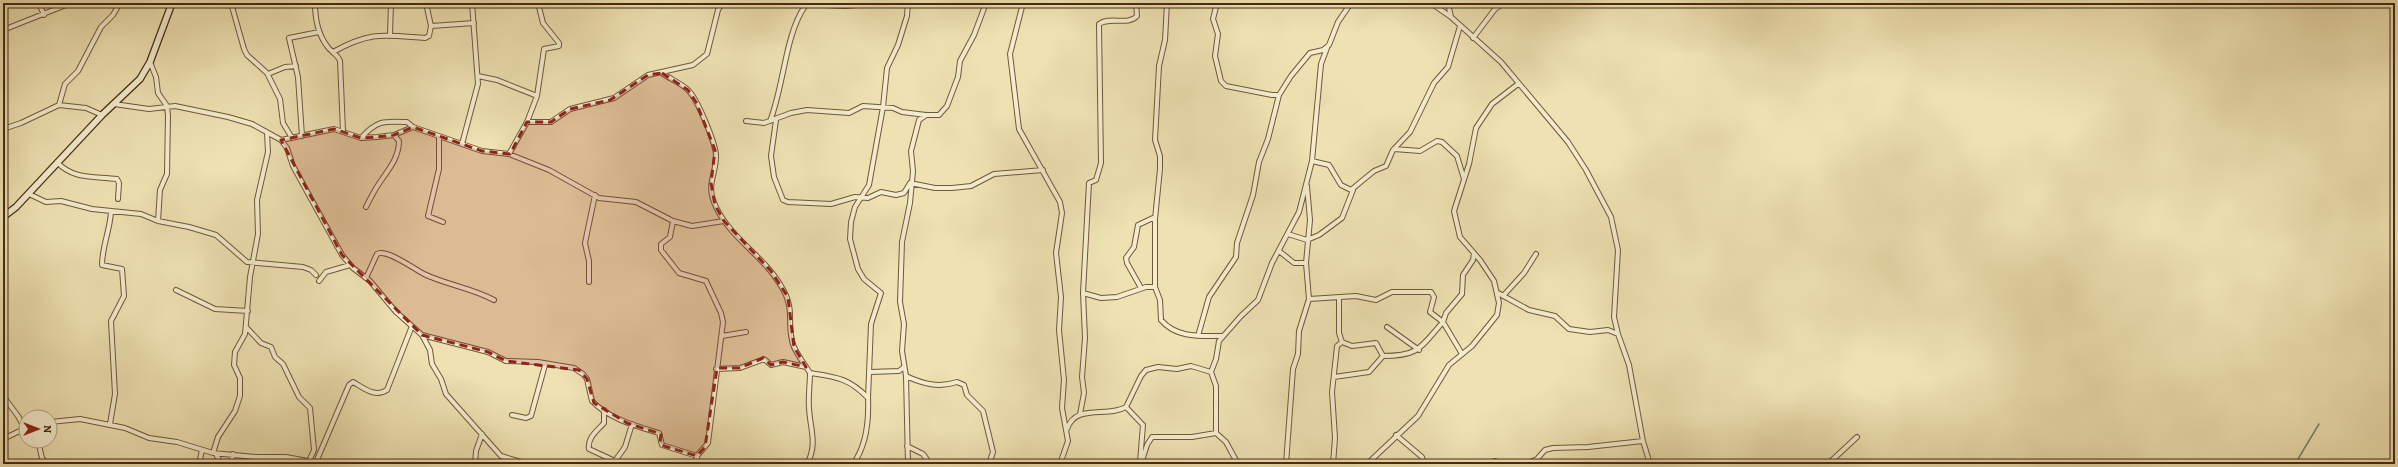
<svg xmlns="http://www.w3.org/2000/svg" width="2398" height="467" font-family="Alegreya,serif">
<rect width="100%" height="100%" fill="#eee1b2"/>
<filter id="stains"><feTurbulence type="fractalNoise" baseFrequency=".005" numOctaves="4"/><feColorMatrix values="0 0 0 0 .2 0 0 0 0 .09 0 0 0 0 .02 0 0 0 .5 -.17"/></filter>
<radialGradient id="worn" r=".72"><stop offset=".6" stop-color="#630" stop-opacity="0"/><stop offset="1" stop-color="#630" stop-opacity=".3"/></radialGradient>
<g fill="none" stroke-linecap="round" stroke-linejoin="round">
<!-- stream -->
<path stroke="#798173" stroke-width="1.5" d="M 2295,464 L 2319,424"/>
<defs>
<path id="street" d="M 39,3 L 44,15
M 231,3 L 244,49 L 247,55 L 267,73 L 280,99 L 283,123 L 292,138
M 315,3 C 315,18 318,34 327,46 C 331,52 338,55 340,61 L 343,131
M 426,3 L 431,26
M 781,3 L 845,6 L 880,3
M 1023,3 L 1010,54 L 1019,129 L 1060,202 L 1062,213 L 1056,253 L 1061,297 L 1059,330 L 1064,380 L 1062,408 L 1068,441 L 1060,464
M 1167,3 L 1165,40 L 1159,66 L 1155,140 L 1160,156 L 1160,169 L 1155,219 L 1155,287 L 1160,300 L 1161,320 C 1176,338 1200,336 1222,336
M 1217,3 L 1213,19 L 1218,34 L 1215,56 L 1221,81 L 1226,86 L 1272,95 L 1279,95
M 1431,3 L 1451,17
M 1448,3 L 1451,17 L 1501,62 L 1568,142 L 1586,170 L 1611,217 L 1618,250 L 1614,317 L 1618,334 L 1629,365 L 1643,441 L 1650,464
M 3,30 L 71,3
M 390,34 L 391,3
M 1473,38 L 1495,9 L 1504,3
M 333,52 C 371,31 383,35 425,38 L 429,36 L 431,26 L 474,23
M 150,62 L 156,77 L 158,93 L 167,106 L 168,116 L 167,174 L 160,190 L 158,221
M 662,73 C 670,79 681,83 688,90 C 697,98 716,144 716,156 C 716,177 705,184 716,207 C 731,239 764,256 781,286 C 797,311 785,325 794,347 C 798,356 805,365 810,373
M 268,74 L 285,67 L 296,66
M 478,76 L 497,80 L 537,96
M 114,104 L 149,109 L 175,106 L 228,117 L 252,124 L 281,140 L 334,129 L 361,138 L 377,137 L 394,135 L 413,127 L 482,151 L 509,154 L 549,170 L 599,198 L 636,202 L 673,221 L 692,226 L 724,221
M 59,105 L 65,84 L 78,71 L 101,27 L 113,15 L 120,3
M 776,120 L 771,156 L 774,177 L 783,200 L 788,202 L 831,204 L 855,197 L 868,198 L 881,192 L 896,195 L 904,193 L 910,183 L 935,188 L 952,188 L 971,186 L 994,174 L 1043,170
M 746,121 L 764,123 L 791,113 L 807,110 L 849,113 L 863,106 L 893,108 L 902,112 L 926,115 L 939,115 L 947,106 L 958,77 L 960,61 L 974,35 L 986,3
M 770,121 C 784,86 785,35 805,6
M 527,122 L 537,96 L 544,49 L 559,46 L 559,43 L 543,23 L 538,3
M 3,129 L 21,123 L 59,105 L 86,108 L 102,115
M 302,136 L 298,77 L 289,38 L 319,32
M 439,136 L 439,169 L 428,216 L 443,222
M 361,138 C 377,120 384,121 407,122 L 413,127
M 281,140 L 287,148 L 293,166 L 342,255 L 353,268 L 370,281 L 396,312 L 422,335 L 488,352 L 506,361 L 538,362 L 574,368 L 583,374 L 587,379 L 592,401 C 609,419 636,426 659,433 L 662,445 L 697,456 L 708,443 L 723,322 L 721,313 L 706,281 L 679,273 L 661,250 L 661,244 L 670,237 L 673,221
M 462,144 L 478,84 L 472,3
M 1394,149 L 1420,151 L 1437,141 L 1442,142 L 1457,156 L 1464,179
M 509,154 L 527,122 L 551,122 L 570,109 L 614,98 L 648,75 L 693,65 L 707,54 L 718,10 L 722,3
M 1312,161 L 1329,165 L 1341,185 L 1351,190 L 1374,171 L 1386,166 L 1393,150 L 1410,132 L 1434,83 L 1448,67 L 1460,26
M 57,162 C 73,180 95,176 117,179 L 119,183 L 118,199
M 29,194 L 46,202 L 61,201 L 92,209 L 141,214 L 158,221 L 189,227 L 216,235 L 247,262 L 303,267 L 311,270 L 316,275
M 366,207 C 369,201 372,195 375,190 C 384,174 399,161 399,141 L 394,135
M 1288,234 L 1307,240 L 1319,235 L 1342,218 L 1353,190
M 1279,251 L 1294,263 L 1306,263
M 366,278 L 377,254 C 386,248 414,269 424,274 C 447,285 472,288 494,300
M 319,281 L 326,272 L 350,265
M 589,282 L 589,261 L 585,243 L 595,195
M 1141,288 L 1127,263 L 1126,258 L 1134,247 L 1138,225 L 1155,217
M 176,290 L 215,309 L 248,311
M 1083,293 L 1101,298 L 1117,297 L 1146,287 L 1155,287
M 1498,293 L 1529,310 L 1555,316 L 1569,329 L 1590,332 L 1608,330 L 1618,334
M 1503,296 L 1524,273 L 1536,254
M 1339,297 L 1339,333 L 1342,342 L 1352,346 L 1376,343 L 1383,356
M 1309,299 L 1356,296 L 1376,300 L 1392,292 L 1431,292 L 1434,297 L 1430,312 L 1443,322 C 1420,348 1419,356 1383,356 L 1369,372 L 1334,377
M 246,327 L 261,343 L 271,347 L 275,357 L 283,364 L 299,397 L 310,408 L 314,450 L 309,461
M 1387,327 L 1419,350
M 422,335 L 430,350 L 432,364 L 441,379 L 446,394 L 501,456 L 528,464
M 722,336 L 746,332
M 1198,336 L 1209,297 L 1236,257 L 1237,243 L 1253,195 L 1259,162 L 1268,139 L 1279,95 L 1291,76 L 1310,53 L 1323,50 L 1329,45 L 1338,22 L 1351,3
M 1462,354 L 1443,322 L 1446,313 L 1462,294 L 1463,275 L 1473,260 L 1474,253
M 716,369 L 740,368 L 764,359 L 771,365 L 783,362 L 806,367
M 870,372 L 899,371 L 904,367
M 906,376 C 923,384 939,388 957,382 L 964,385 L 967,395 L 983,411 L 993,452 L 989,464
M 3,396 L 18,416 L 25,429
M 868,398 L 871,324 L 881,293 L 864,279 L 858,269 L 850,239 L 851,222 L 855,207 L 869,185 L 883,107 L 887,68 L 898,45 L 907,16 L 908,3
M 1126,407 L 1143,425 L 1140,462
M 604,410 L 604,423 C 597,431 587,438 589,449 L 615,461 L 625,447 L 632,424
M 1080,414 L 1084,393 L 1082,377 L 1085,338 L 1083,293 L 1089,183 L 1096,180 L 1101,163 L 1099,24 C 1110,16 1128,26 1137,16 L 1136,3
M 512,415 L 526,418 L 531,416 L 545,365
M 50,422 L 80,419 L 125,428 L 149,438 L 177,442 L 213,453 L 255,457 L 286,457 L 324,464
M 110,424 L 115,394 L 111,321 L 124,296 L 122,269 L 102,265 C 102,247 110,230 111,212
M 1067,429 C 1076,403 1107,418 1126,407 L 1141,376 L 1146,370 L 1158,367 L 1177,369 L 1191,366 L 1211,372
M 1396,435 L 1422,457 L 1424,464
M 3,439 L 26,428
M 38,441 L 42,458 L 46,464
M 907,446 L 923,454 L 930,464
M 213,453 L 218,437 L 235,411 L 240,396 L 240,378 L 234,365 L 235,352 L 245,334 L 250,277 L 258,234 L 257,200 L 268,152 L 267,133
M 216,454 L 221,464
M 316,462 L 349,385 L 353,382 C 364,388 375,398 387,390 L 412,326
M 49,464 L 51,464
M 199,464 L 202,450
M 231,464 L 233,454
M 475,464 L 476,451 L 482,434
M 696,464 L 697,456
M 807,464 C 818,444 810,429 809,408 C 808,397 810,384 810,373 C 836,377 849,378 868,398 C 869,421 867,445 853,464
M 908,464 L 906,376 L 902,351 L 904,324 L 900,302 L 902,242 L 910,203 L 913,171 L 911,151 L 919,120 L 926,115
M 1141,464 L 1147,445 L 1152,437 L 1192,437 L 1216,433
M 1238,464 L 1226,442 L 1216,433 L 1216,386 L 1211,372 L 1216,359 L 1219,341 L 1241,316 L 1258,300 L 1272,263 L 1299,212 L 1312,161 L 1321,64 L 1327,48
M 1286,464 L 1293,369 L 1298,354 L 1299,331 L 1309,299 L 1306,263 L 1310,220 L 1307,186
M 1333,464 L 1335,438 L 1332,392 L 1337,346 L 1342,342
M 1367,464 L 1418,416 L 1449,365 L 1472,346 L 1497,315 L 1499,303 L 1494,281 L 1480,260 L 1460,237 L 1454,211 L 1469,164 L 1476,128 L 1492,104 L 1518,84
M 1489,464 L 1495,461 L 1502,464
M 1526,464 L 1537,459 L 1545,450 L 1553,448 L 1588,447 L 1643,441
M 1828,464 L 1857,437"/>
<path id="secondary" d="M 3,217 L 16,207 L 102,115 L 140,79 L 150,62 L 172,3"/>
</defs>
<!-- street casing -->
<use href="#street" stroke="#70573b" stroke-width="6"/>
<!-- secondary casing -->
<use href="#secondary" stroke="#462913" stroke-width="8"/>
<!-- street -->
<use href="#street" stroke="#f4eccd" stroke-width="4"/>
<!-- secondary -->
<use href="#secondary" stroke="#f4eccd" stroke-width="5.5"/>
</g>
<!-- marked area -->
<path fill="#8f2418" fill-opacity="0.2" stroke="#8f2418" stroke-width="3" stroke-dasharray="8 5" stroke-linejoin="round" d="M 662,73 L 688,90 L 696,102 L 715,150 L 711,183 L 715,205 L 724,221 L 771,271 L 788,297 L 794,347 L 806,367 L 783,362 L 771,365 L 763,358 L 740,368 L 717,368 L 705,447 L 697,456 L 664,446 L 660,443 L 661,434 L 627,423 L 594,403 L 587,379 L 579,370 L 506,361 L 488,352 L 422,335 L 342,255 L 281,140 L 334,129 L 361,138 L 377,137 L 394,135 L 413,127 L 482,151 L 510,154 L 527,122 L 551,122 L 570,109 L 610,100 L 648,75 Z"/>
<!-- margin -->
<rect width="2398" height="467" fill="none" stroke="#eee1b2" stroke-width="16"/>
<rect x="4" y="4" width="2390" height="459" fill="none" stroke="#462913" stroke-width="2"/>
<rect x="8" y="8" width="2382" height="451" fill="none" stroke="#462913"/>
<!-- north arrow -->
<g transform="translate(38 429) rotate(90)"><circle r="19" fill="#f4eccd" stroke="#ae9e83"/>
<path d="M0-3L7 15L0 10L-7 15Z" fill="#8f2418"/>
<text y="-6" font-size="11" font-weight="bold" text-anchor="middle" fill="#462913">N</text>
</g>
<rect width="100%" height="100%" filter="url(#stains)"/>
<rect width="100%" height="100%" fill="url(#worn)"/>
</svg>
